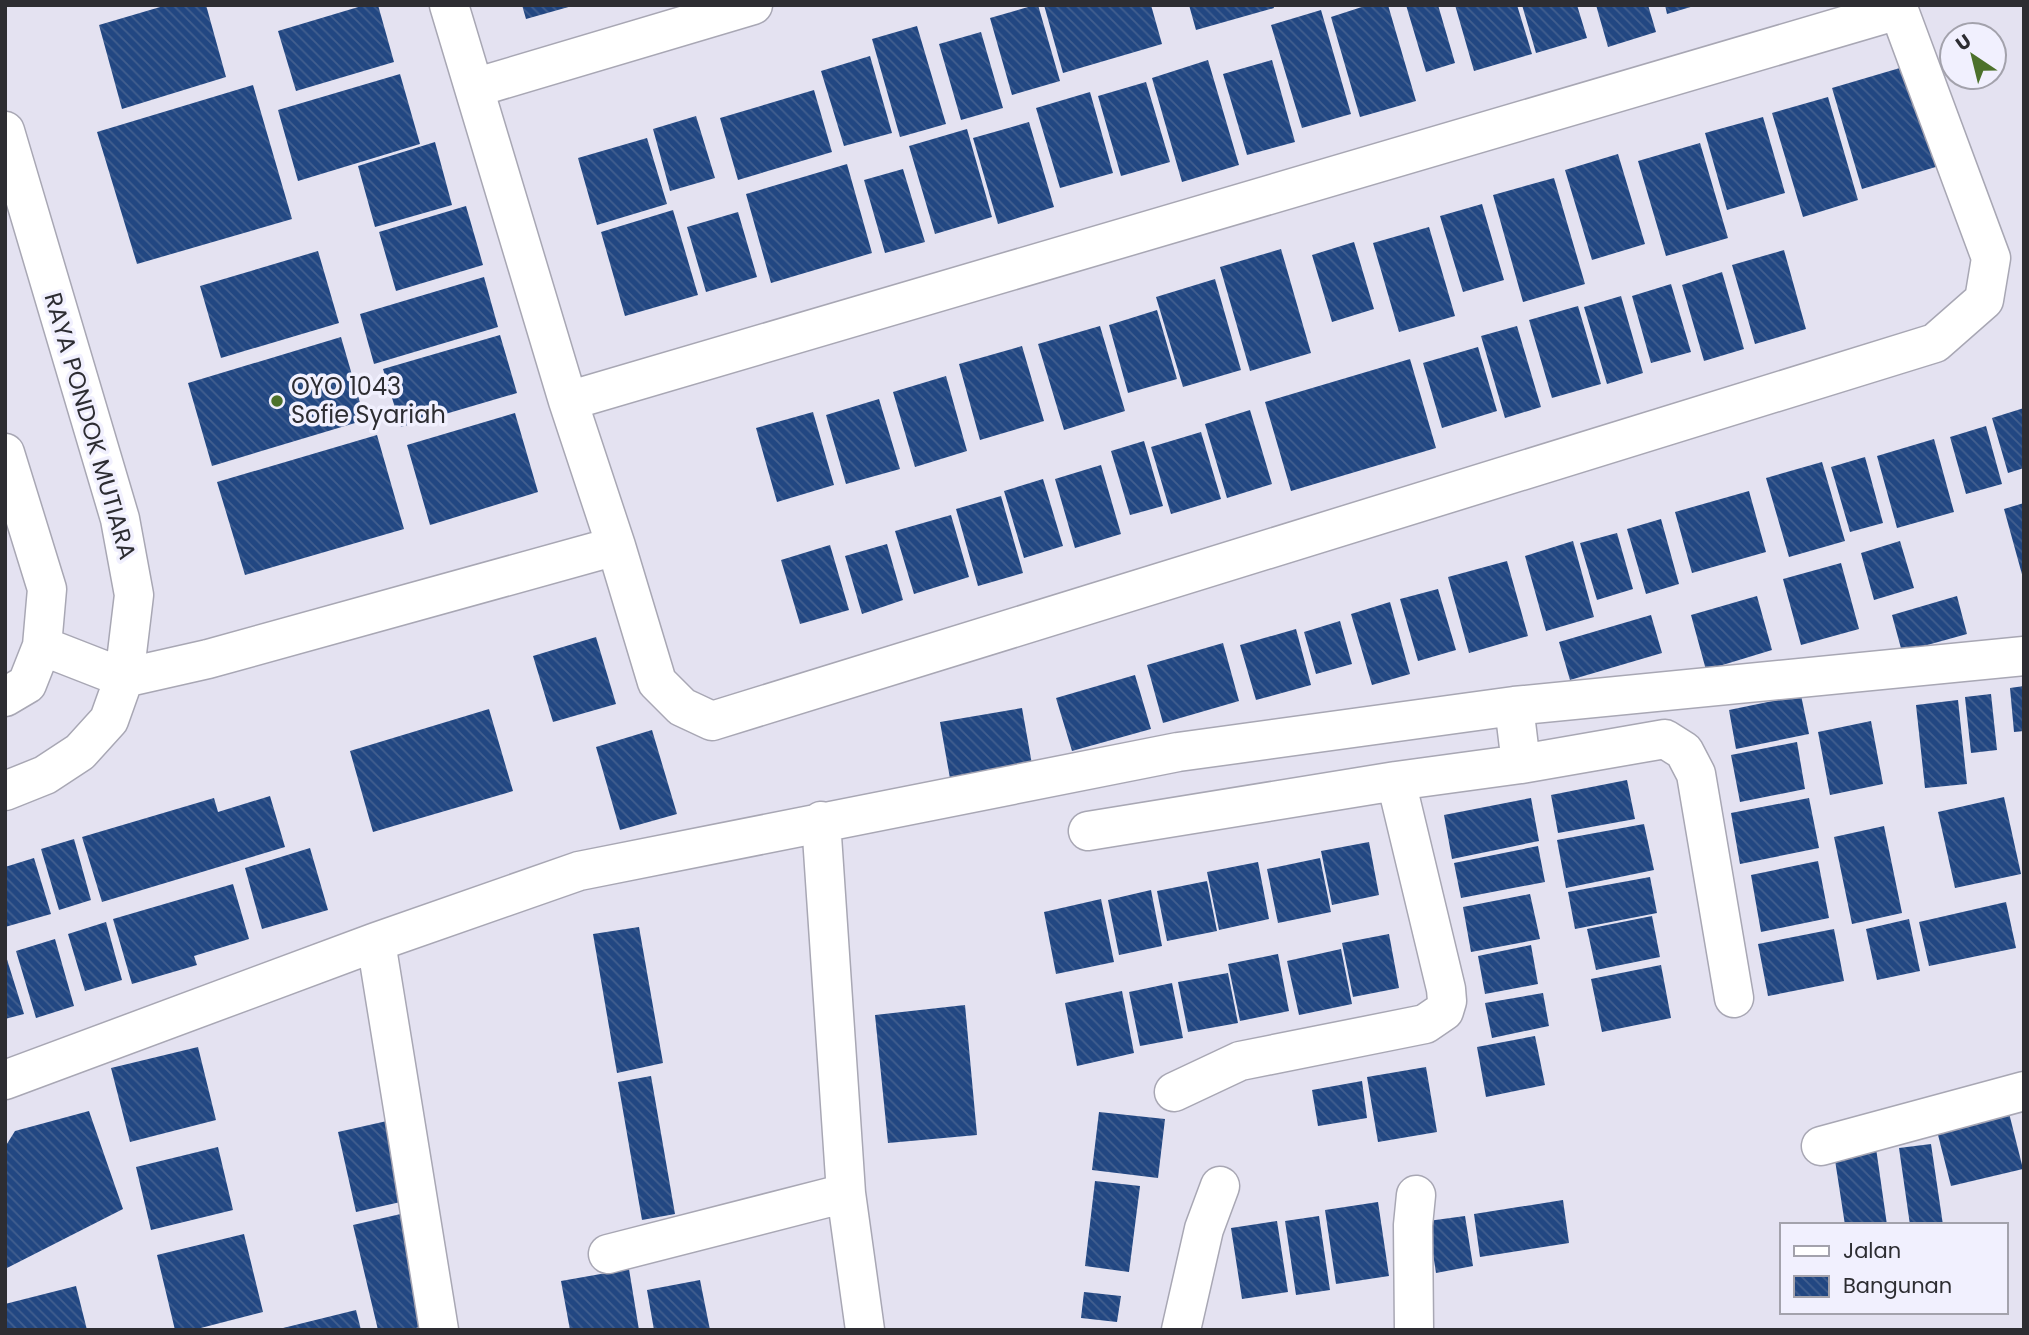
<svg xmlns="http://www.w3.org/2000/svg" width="2029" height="1335" font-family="Poppins,sans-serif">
<defs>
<pattern id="building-back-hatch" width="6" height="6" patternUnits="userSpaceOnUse" patternTransform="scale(1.75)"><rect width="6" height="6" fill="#224782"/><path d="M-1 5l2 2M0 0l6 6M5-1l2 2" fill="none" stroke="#425f8f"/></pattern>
</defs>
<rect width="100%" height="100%" fill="#e4e2f1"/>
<!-- building -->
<path fill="url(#building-back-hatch)" d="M 167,5 L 206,5 L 226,77 L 122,109 L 99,25 Z
M 365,5 L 378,5 L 394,62 L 296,91 L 278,31 Z
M 522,5 L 572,5 L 572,6 L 526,19 Z
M 1035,5 L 1038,5 L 1060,81 L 1012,95 L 990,18 Z
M 1044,5 L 1151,5 L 1162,44 L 1063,73 Z
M 1189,5 L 1273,5 L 1274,8 L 1196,30 Z
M 1368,5 L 1388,5 L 1416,101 L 1360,117 L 1331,17 Z
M 1406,5 L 1438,5 L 1455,63 L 1426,72 Z
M 1455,5 L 1517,5 L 1532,54 L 1474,71 Z
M 1522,5 L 1577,5 L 1587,38 L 1536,53 Z
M 1596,5 L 1648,5 L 1656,32 L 1608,47 Z
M 1665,5 L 1694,5 L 1694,6 L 1667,14 Z
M 1321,10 L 1351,114 L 1302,128 L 1271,25 Z
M 917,26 L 946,124 L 900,137 L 872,39 Z
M 981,32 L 1003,108 L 961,120 L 939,44 Z
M 870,56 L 892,133 L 844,146 L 821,71 Z
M 1208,60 L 1239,165 L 1182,182 L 1152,78 Z
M 1272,60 L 1295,142 L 1247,155 L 1223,74 Z
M 1910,65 L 1939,166 L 1862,189 L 1832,88 Z
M 400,74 L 420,144 L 298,181 L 278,110 Z
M 1146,82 L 1170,162 L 1121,176 L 1098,96 Z
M 253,85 L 292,219 L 137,264 L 97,132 Z
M 814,90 L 832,152 L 738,180 L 720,118 Z
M 1090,92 L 1113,173 L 1060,188 L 1036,108 Z
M 1828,97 L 1858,200 L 1803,217 L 1772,113 Z
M 696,116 L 715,178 L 670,191 L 653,129 Z
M 1763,117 L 1785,193 L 1727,210 L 1705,133 Z
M 1029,122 L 1054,207 L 998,224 L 973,138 Z
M 967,129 L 992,217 L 935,234 L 909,146 Z
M 647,138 L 667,204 L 597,225 L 578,158 Z
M 435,142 L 452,205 L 375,227 L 358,166 Z
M 1700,143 L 1728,238 L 1666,256 L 1638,161 Z
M 1618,154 L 1645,244 L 1592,260 L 1565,170 Z
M 847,164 L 872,253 L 771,283 L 746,194 Z
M 903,169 L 925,242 L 885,253 L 864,180 Z
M 1554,178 L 1585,284 L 1523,302 L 1493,195 Z
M 1482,204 L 1504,280 L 1463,292 L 1440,216 Z
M 466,206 L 483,265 L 396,291 L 379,232 Z
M 673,210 L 698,295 L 625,316 L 601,232 Z
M 738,212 L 757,277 L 706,292 L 687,227 Z
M 1429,227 L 1455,316 L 1399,332 L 1373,243 Z
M 1354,242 L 1374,309 L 1332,322 L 1312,255 Z
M 1281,249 L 1311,353 L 1250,371 L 1220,267 Z
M 1784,250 L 1806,329 L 1755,344 L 1732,265 Z
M 318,251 L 339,323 L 221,358 L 200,286 Z
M 1722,272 L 1744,349 L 1704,361 L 1682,285 Z
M 484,277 L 498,327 L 374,364 L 360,314 Z
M 1215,279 L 1241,370 L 1183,387 L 1156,297 Z
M 1671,284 L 1691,352 L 1651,363 L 1632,296 Z
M 1621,296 L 1643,373 L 1607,384 L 1584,307 Z
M 1578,306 L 1601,384 L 1552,398 L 1529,320 Z
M 1157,310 L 1177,379 L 1128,393 L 1109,325 Z
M 1100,326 L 1125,411 L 1064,430 L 1038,344 Z
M 1517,326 L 1541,407 L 1505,418 L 1481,336 Z
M 500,335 L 517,393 L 401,427 L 383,369 Z
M 341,337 L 365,420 L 212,466 L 188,383 Z
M 1022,346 L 1044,421 L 980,440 L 959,364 Z
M 1478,347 L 1497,411 L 1442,428 L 1423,363 Z
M 1410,359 L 1436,448 L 1291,491 L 1265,402 Z
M 946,376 L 967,451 L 915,467 L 893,392 Z
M 879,399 L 900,469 L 846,484 L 826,415 Z
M 2024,408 L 2024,468 L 2008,473 L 1992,418 Z
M 1250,410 L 1272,484 L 1227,498 L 1205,424 Z
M 813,412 L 834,485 L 777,502 L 756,428 Z
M 515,413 L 538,492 L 430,525 L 407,445 Z
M 1986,426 L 2002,484 L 1966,494 L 1950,437 Z
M 1201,432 L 1221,499 L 1171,514 L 1151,447 Z
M 377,435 L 404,529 L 245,575 L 217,482 Z
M 1934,439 L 1954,512 L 1897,528 L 1877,456 Z
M 1144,441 L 1163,506 L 1130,515 L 1111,451 Z
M 1865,457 L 1883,523 L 1850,532 L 1831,467 Z
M 1822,462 L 1845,541 L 1789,557 L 1766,478 Z
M 1101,465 L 1121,534 L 1075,548 L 1055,479 Z
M 1043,479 L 1063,546 L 1024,558 L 1004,491 Z
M 1749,491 L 1766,552 L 1692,573 L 1675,512 Z
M 1001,496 L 1023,573 L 978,586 L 956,509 Z
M 2024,503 L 2024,578 L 2023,578 L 2004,509 Z
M 951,515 L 969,577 L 914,594 L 895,531 Z
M 1661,519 L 1679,584 L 1646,594 L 1627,529 Z
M 1617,533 L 1633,589 L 1597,600 L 1580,543 Z
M 1573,541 L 1594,617 L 1546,631 L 1525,556 Z
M 1900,541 L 1914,588 L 1874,600 L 1861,553 Z
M 887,544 L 903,600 L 862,614 L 845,556 Z
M 830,545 L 849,610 L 800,624 L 781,560 Z
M 1507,561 L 1528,636 L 1469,653 L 1448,577 Z
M 1841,563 L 1859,629 L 1801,645 L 1783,579 Z
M 1438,589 L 1456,650 L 1418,661 L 1400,599 Z
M 1757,596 L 1772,650 L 1706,670 L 1691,615 Z
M 1957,596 L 1967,634 L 1902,652 L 1892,615 Z
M 1390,602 L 1410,674 L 1372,685 L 1351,614 Z
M 1651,615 L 1662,653 L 1570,680 L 1559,642 Z
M 1340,621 L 1352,664 L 1316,674 L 1304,632 Z
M 1296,629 L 1311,685 L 1256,700 L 1240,645 Z
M 596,637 L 616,704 L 553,722 L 533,656 Z
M 1223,643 L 1239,701 L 1163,723 L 1147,665 Z
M 1135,675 L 1151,729 L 1072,751 L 1056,698 Z
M 2024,686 L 2024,731 L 2014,732 L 2010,688 Z
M 1991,694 L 1997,750 L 1971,753 L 1965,697 Z
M 1801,695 L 1809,734 L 1736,749 L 1729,710 Z
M 1958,700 L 1967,784 L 1925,788 L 1916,705 Z
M 1022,708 L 1033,770 L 951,784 L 940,722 Z
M 489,709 L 513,791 L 373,832 L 350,751 Z
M 1871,721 L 1883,784 L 1830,795 L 1818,732 Z
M 652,730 L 677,814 L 620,830 L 596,747 Z
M 1797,742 L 1805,789 L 1740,802 L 1731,755 Z
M 1627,780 L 1635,819 L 1558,833 L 1551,795 Z
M 270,796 L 285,847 L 102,902 L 82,837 L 214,798 L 218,812 Z
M 2004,797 L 2021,874 L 1955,888 L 1938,812 Z
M 1531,798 L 1539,841 L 1452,859 L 1444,815 Z
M 1809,798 L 1819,848 L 1740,864 L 1731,813 Z
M 1644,824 L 1654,870 L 1566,888 L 1557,840 Z
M 1884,826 L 1902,913 L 1852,924 L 1834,837 Z
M 74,839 L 91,900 L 59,910 L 41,849 Z
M 1369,842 L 1379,895 L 1332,905 L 1321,851 Z
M 1538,846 L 1545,882 L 1461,898 L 1454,863 Z
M 310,848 L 328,910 L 262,929 L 245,868 Z
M 34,858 L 51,914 L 5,927 L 5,867 Z
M 1320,858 L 1331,912 L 1278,923 L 1267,869 Z
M 1818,861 L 1829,918 L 1761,932 L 1751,875 Z
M 1258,862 L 1269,919 L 1219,930 L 1207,872 Z
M 1650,877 L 1657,913 L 1575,929 L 1568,892 Z
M 1207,881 L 1217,931 L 1167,941 L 1157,891 Z
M 233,884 L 249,939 L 194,956 L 197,965 L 132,984 L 113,919 Z
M 1151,890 L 1162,946 L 1119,955 L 1108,900 Z
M 1530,894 L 1540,939 L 1471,952 L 1463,907 Z
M 1101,899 L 1114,962 L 1056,974 L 1044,912 Z
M 2006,902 L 2016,948 L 1929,966 L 1919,922 Z
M 1652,916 L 1660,957 L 1596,970 L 1587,929 Z
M 1909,919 L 1920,971 L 1877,980 L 1866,929 Z
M 106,922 L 122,980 L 85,991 L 68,934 Z
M 639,927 L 663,1063 L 617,1073 L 593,934 Z
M 1834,929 L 1844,981 L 1768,996 L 1758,944 Z
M 1389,934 L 1399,988 L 1353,997 L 1342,943 Z
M 55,939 L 74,1006 L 36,1018 L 16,951 Z
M 1531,945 L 1538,984 L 1485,994 L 1478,956 Z
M 1341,949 L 1352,1004 L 1299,1015 L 1287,961 Z
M 5,953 L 24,1014 L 5,1019 Z
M 1278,954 L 1289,1011 L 1240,1021 L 1228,964 Z
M 1661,965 L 1671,1018 L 1602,1032 L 1591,979 Z
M 1228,973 L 1238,1023 L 1188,1032 L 1178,982 Z
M 1172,983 L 1183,1038 L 1140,1046 L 1129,992 Z
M 1122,991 L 1134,1053 L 1077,1066 L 1065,1003 Z
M 1543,993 L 1549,1026 L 1492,1038 L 1485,1003 Z
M 965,1005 L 977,1135 L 888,1143 L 875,1015 Z
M 1535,1036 L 1545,1085 L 1486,1097 L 1477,1047 Z
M 198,1047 L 216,1120 L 130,1142 L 111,1068 Z
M 1426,1067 L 1437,1132 L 1378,1142 L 1367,1077 Z
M 651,1076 L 675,1214 L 642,1220 L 618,1082 Z
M 1362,1081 L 1367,1118 L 1318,1126 L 1312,1090 Z
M 89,1111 L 123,1209 L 5,1269 L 5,1147 L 15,1131 Z
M 1099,1112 L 1165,1119 L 1158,1178 L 1092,1170 Z
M 2009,1113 L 2023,1169 L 1951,1186 L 1937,1131 Z
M 387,1121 L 405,1201 L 356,1212 L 338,1132 Z
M 1875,1141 L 1887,1225 L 1845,1225 L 1833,1147 Z
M 1931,1144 L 1943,1225 L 1910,1225 L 1899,1148 Z
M 218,1147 L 233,1210 L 151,1230 L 136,1167 Z
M 1095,1181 L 1140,1186 L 1129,1272 L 1085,1266 Z
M 1563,1200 L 1569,1243 L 1480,1257 L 1474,1214 Z
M 1378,1202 L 1389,1276 L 1336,1284 L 1325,1210 Z
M 405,1213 L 431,1324 L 408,1330 L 378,1330 L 353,1225 Z
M 1319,1216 L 1330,1290 L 1296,1295 L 1285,1221 Z
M 1465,1216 L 1473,1266 L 1436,1273 L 1428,1221 Z
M 1277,1221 L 1288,1292 L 1242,1299 L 1231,1228 Z
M 244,1234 L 263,1312 L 193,1330 L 175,1330 L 157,1255 Z
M 629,1269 L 639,1330 L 570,1330 L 561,1281 Z
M 700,1280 L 710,1330 L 654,1330 L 647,1290 Z
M 76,1286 L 87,1330 L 5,1330 L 5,1304 Z
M 1084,1292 L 1121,1296 L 1117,1322 L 1081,1318 Z
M 356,1310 L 361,1330 L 279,1330 L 279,1329 Z"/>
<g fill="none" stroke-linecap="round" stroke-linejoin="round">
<defs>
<path id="minor" d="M 449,5 L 568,401 L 616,546 L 657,682 L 682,707 L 712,721 L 1935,343 L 1984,300 L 1991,258 L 1897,5
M 474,88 L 753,5
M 5,131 L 120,519 L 134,595 L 124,678 L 109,720 L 80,752 L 45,775 L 5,791
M 568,401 L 1898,10
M 5,453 L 47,589 L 42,646 L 27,684 L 5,697
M 42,646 L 124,678 L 208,659 L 616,546
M 1521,764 L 1665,739 L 1684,751 L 1696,774 L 1734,998
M 821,821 L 846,1193
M 1088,831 L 1396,781 L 1521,764 L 1514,706
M 376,942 L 439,1330
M 5,1080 L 376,942 L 579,871 L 1178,752 L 1514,706 L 2024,656
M 1174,1092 L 1240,1061 L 1425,1024 L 1444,1011 L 1447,1001 L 1446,989 L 1396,781
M 1821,1146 L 2024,1091
M 608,1254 L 846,1193 L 865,1330
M 1181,1330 L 1204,1229 L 1220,1186
M 1414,1330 L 1413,1225 L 1416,1195"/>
</defs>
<!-- minor casing -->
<use href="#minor" stroke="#a8a7b4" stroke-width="41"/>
<!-- minor -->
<use href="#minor" stroke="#fff" stroke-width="38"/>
</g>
<!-- markers -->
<circle fill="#4c712b" stroke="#f1f0fe" stroke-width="2.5" cx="277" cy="401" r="7"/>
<g text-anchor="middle" stroke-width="7" stroke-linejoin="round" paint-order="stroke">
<!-- poi labels -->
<g font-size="24" fill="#2d2d32" stroke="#f1f0fe" text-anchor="start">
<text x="291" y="395">OYO 1043<tspan x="291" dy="28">Sofie Syariah</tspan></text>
</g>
<!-- street labels -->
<g font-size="24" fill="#2d2d32" stroke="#f1f0fe">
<text transform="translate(90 426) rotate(74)" y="8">RAYA PONDOK MUTIARA</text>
</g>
</g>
<!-- border -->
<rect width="2029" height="1335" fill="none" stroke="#2d2d32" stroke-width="14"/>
<!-- legend -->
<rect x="1780" y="1223" width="228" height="91" fill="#f1f0fe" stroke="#a3a2ac" stroke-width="2"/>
<rect x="1794" y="1246" width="35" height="10" fill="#ffffff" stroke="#a3a2ac" stroke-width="2"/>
<text x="1843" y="1258" font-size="21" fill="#2d2d32">Jalan</text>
<rect x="1794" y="1276" width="35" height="21" fill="url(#building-back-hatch)" stroke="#a3a2ac" stroke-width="2"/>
<text x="1843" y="1293" font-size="21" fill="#2d2d32">Bangunan</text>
<!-- north arrow -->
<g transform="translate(1973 56) rotate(325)"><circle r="33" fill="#f1f0fe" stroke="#a3a2ac" stroke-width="2"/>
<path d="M0-5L12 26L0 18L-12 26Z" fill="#4c712b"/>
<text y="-10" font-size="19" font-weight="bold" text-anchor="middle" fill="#2d2d32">U</text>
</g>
</svg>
